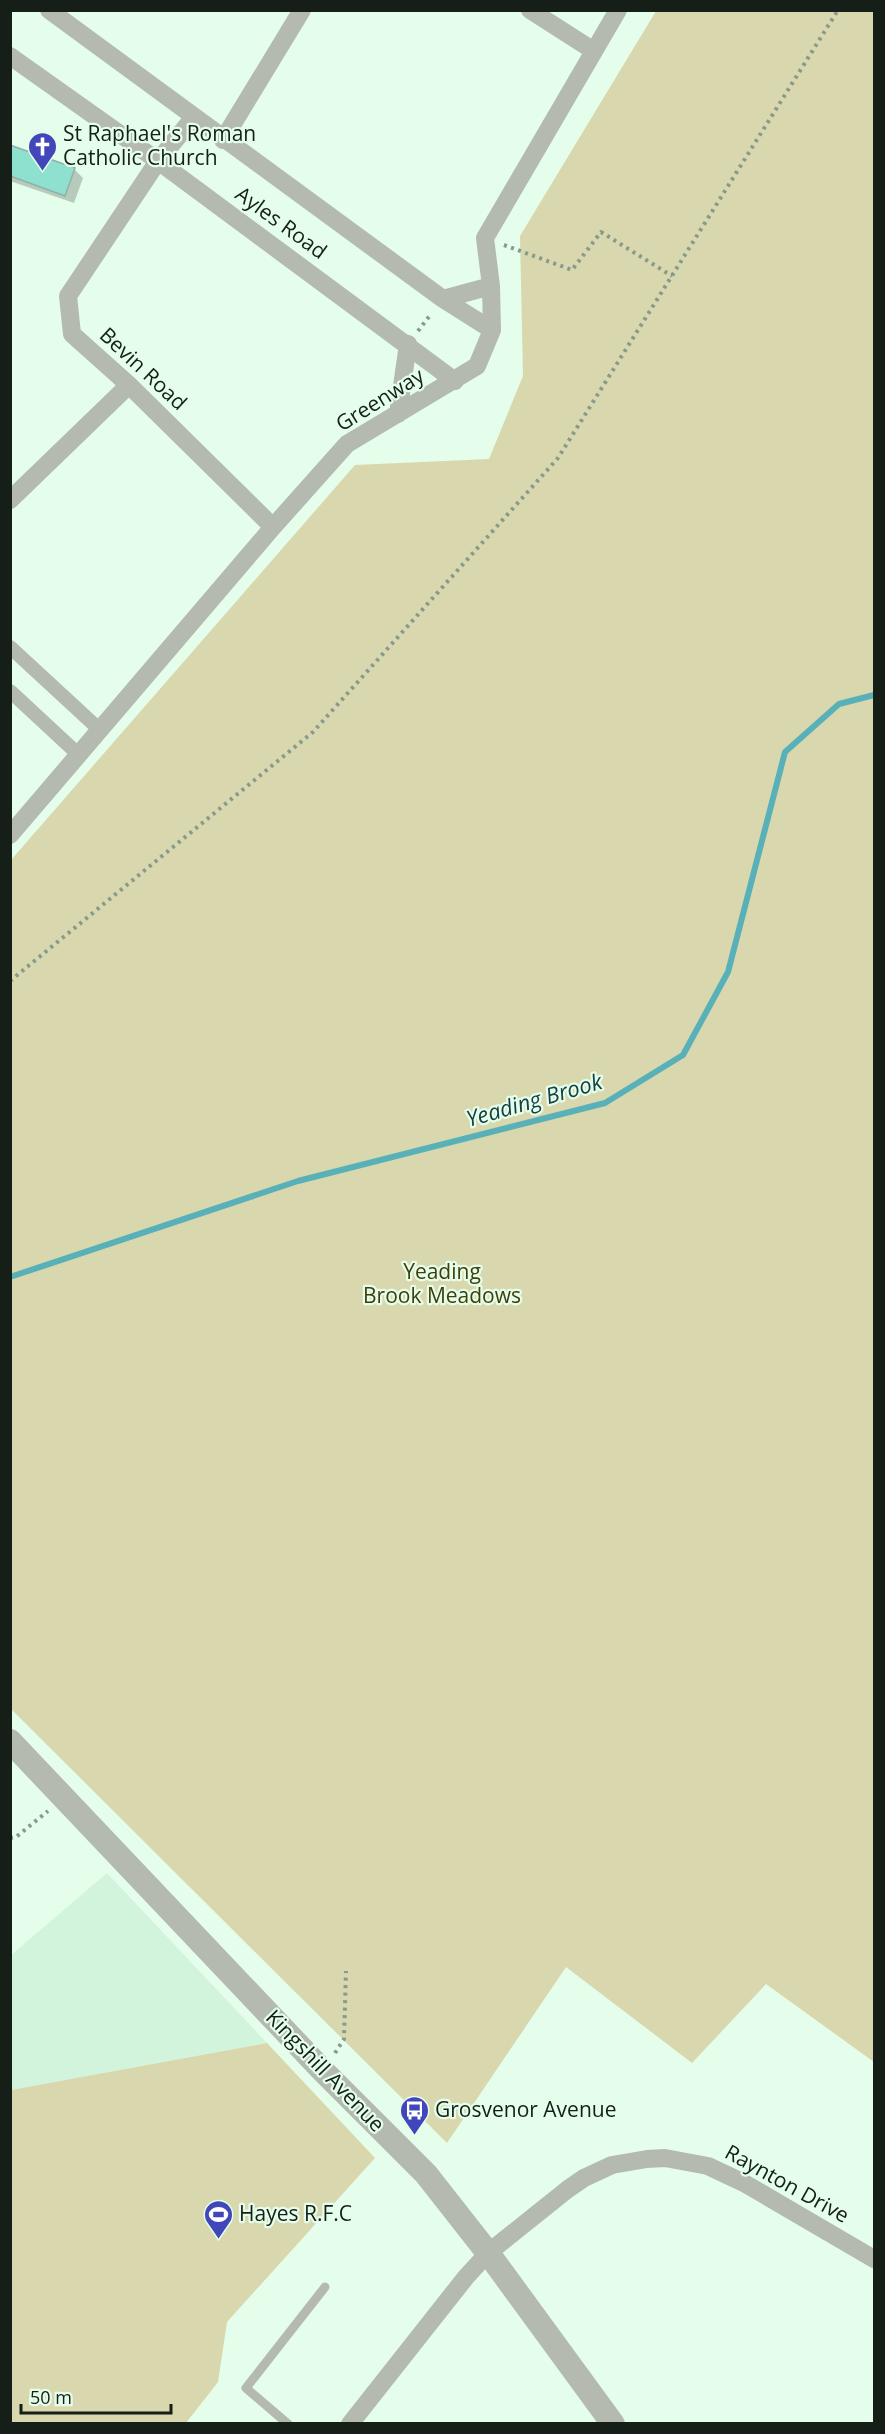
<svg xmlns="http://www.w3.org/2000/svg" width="885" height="2434" font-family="'Open Sans',sans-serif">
<rect width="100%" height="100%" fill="#e4feeb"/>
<!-- built -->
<path fill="#d3f4dc" d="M 107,1873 L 267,2043 L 11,2090 L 10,1956 Z"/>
<!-- green -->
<path fill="#d9d7ad" d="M 656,11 L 874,11 L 874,2062 L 766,1984 L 692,2063 L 566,1967 L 447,2143 L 11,1709 L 11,860 L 355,465 L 489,459 L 523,376 L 520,236 Z
M 267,2043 L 375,2158 L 227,2322 L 218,2382 L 186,2423 L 11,2423 L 11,2090 Z"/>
<!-- shadow -->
<path fill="#0003" d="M 10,147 L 74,169 L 83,178 L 74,203 L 10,181 Z"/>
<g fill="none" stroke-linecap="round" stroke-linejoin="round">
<!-- stream -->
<path stroke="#58b1b8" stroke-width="6" d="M 10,1277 L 298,1181 L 605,1103 L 683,1055 L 728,972 L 785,752 L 839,704 L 874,695"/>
</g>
<!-- building -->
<path fill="#8de1ce" stroke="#90b0a8" stroke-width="1.5" d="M 10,145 L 75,168 L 65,196 L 10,176 Z"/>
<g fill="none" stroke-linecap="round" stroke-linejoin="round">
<!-- path -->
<path stroke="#879a8c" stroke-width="4" stroke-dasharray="3 4.5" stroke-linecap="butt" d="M 504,245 L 572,270 L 601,232 L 672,276
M 418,331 L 431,314
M 10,981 L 313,732 L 558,458 L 838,10
M 10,1838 L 16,1837 L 48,1811
M 335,2053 L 344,2039 L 346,1971"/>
<!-- service -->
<path stroke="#b4baaf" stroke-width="9" d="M 288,2424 L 246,2388 L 325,2287"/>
<!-- pedestrian -->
<path stroke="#b4baaf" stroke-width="14" d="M 10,647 L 101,731
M 10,691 L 79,755"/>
<!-- minor -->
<path stroke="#b4baaf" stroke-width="18" d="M 49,10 L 443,299 L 491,286
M 530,10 L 594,51
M 10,56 L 158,161 L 455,381
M 194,117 L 158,161 L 68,296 L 72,334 L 129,385 L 273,527
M 223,140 L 302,10
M 443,299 L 492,330
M 398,414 L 408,344
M 10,500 L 129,385
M 10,835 L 273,527 L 347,444 L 477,366 L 492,330 L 491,286 L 485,238 L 618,10
M 350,2424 L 466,2277 L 488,2253 L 568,2189 L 584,2178 L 612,2165 L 647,2159 L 665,2158 L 708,2166 L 744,2183 L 874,2259"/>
<!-- tertiary -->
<path stroke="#b4baaf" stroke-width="24" d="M 10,1741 L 323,2071 L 426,2174 L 488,2253 L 613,2424"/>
</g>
<!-- icons -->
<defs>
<symbol id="church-pin" viewBox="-11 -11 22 30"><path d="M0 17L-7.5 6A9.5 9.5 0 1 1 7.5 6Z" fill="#4146bb" stroke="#e4feeb"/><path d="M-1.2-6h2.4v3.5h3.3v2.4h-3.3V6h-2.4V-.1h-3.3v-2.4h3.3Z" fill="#fff"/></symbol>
<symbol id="bus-pin" viewBox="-11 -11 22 30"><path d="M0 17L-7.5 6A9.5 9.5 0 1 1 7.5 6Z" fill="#4146bb" stroke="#e4feeb"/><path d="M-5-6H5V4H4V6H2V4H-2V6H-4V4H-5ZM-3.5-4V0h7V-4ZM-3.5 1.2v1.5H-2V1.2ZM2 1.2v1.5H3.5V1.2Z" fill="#fff"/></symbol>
<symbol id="stadium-pin" viewBox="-11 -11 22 30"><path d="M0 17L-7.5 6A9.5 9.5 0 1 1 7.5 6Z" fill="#4146bb" stroke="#e4feeb"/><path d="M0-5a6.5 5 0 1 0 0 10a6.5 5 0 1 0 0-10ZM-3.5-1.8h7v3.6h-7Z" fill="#fff"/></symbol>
</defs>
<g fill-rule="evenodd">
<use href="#church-pin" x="26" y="130" width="33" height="45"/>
<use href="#bus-pin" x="398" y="2094" width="33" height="45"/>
<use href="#stadium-pin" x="202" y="2198" width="33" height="45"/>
</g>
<g text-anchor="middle" stroke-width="4.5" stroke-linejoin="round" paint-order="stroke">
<!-- poi labels -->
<g font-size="21" fill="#151f18" stroke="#e4feeb" text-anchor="start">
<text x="63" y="141">St Raphael's Roman<tspan x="63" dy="24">Catholic Church</tspan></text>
<text x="435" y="2117">Grosvenor Avenue</text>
<text x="239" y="2221">Hayes R.F.C</text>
</g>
<!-- street labels -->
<g font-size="21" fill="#151f18" stroke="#e4feeb">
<text transform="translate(281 223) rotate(36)" y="7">Ayles Road</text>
<text transform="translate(143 369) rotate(43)" y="7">Bevin Road</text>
<text transform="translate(380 400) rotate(-32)" y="7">Greenway</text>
<text transform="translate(325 2071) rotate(46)" y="7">Kingshill Avenue</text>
<text transform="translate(787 2184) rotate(29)" y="7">Raynton Drive</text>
</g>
<!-- park labels -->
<g font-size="21" fill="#413e09" stroke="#e4feeb">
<text x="442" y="1279">Yeading<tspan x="442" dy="24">Brook Meadows</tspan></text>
</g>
<!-- water labels -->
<g font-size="22" font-style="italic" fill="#164043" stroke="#e4feeb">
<text transform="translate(534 1100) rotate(-16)" y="8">Yeading Brook</text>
</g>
</g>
<!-- border -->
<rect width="885" height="2434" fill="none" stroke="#151f18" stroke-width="24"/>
<!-- scale -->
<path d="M21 2404v9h150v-9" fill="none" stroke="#151f18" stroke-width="3"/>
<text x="30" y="2404" font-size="18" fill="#151f18" stroke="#e4feeb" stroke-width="4.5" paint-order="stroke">50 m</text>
</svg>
